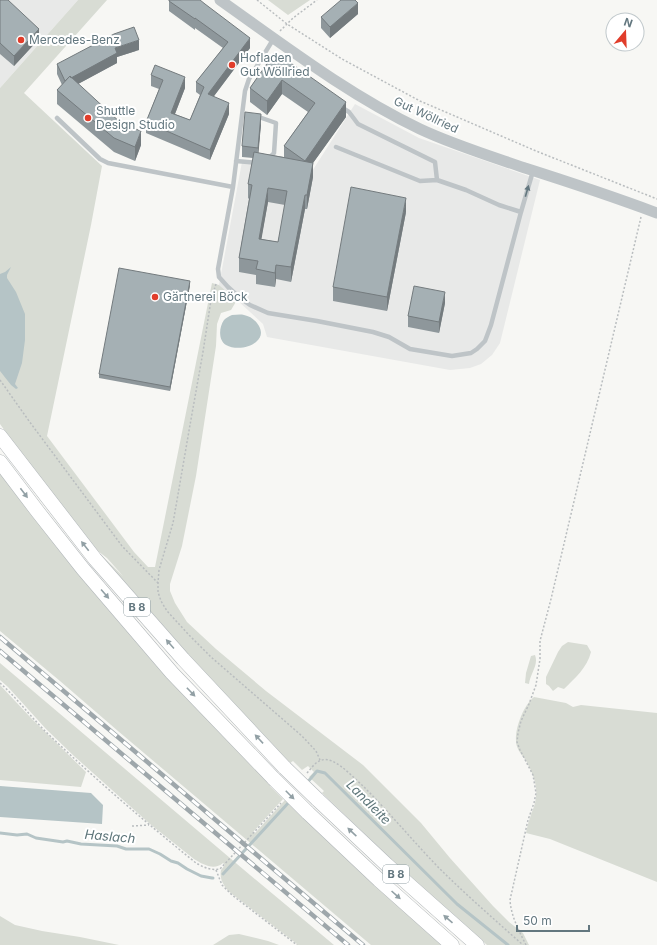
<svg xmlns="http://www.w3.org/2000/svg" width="657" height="945" font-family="Inter,sans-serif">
<rect width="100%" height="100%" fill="#f7f7f4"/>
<!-- built -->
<path fill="#e8e9e8" d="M 0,0 L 78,0 L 0,88 Z
M 355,104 L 419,138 L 540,180 L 500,343 L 492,355 L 481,364 L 470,368 L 450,370 L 267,337 L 263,324 L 237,300 L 219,285 L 242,162 L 309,176 Z"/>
<!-- green -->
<path fill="#d8dcd4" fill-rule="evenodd" d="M 78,0 L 107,0 L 24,93 L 102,166 L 91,225 L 47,436 L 134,552 L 148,567 L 155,567 L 212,283 L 219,285 L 237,300 L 231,310 L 221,313 L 217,324 L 216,346 L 196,476 L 182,546 L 170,584 L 170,591 L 175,603 L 187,622 L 216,649 L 266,691 L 363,765 L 421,823 L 450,858 L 493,906 L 509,922 L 523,933 L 529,945 L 487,945 L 396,864 L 322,793 L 324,791 L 309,777 L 314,772 L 308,766 L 302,770 L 293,761 L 290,763 L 223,695 L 136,597 L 107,562 L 90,545 L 47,490 L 0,424 L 0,88 ZM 94,548 L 107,558 L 123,576 Z
M 268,0 L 310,0 L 288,15 Z
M 0,466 L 273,783 L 270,786 L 283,799 L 253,832 L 255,833 L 285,800 L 300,815 L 303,813 L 445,945 L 371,945 L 118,731 L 60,681 L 0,631 Z
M 568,642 L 587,645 L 591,652 C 587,668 575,678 564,689 L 558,687 L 553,691 L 549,686 L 546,684 L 546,677 L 558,652 L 562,646 Z
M 535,655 C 539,665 530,674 529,684 L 525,683 L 526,673 L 531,656 Z
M 0,663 L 217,847 L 250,875 L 334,945 L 296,945 L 297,944 L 232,894 C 225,888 219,880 221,870 L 225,865 L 223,863 C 214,871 202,864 194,859 L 150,824 L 74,756 L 46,729 L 8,687 L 0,680 Z
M 0,685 L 32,719 L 86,772 L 81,787 L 0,780 Z
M 534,697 L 566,703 L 573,707 L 581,705 L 657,713 L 657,882 L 550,839 L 526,833 C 527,828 528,823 530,818 C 531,813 534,808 535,803 C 539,787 533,773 525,759 L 524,758 C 520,753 516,747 516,741 C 515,727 524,705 534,697 Z
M 0,916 L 15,925 L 42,931 L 80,937 L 119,945 L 0,945 Z
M 239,934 L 268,941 L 279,945 L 213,945 L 229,935 Z"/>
<!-- water -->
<path fill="#b5c4c6" d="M 11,267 L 7,275 L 7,278 L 16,292 L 25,314 L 25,340 L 22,363 L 15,384 L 18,388 L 16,389 L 11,385 L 0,371 L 0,274 L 5,272 Z
M 232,315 C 236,315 240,314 244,315 C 256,317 268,333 256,342 C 249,348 235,350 226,345 C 218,340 219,327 224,320 C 226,318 229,316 232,315 Z
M 0,786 L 91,793 L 103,805 L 102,824 L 0,817 Z"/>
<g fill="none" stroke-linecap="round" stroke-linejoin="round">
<!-- stream -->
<path stroke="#b5c4c6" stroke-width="3" d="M 306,784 L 317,771 L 325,773 L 457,904 L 508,945
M 0,833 L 17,835 L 27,834 L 36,838 L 63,842 L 67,841 L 81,844 L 117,846 L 126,849 L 149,849 L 160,854 L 171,861 L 178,863 L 187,869 L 201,876 L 212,878 L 213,878
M 223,874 L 290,801"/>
<defs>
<path id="trunk" d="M 0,436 L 95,559 L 183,659 L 285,768
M 0,462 L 38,512 L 83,569 L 172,673 L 274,779
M 317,799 L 387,865 L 477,945
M 307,812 L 379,880 L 452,945"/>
</defs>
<!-- trunk casing -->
<use href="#trunk" stroke="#b2b7ba" stroke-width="15"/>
<!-- path -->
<path stroke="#b9bdbf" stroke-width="1.5" stroke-dasharray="2 2" stroke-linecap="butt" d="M 257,0 L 287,24 L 342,59 L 420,101 L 536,151 L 657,199
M 280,31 L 293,18 L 317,0
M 216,284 L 211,300 L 203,352 L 190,425 L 176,506 L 173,523 L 159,570 L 158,583 L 158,592 L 161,601 L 167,611 L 189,635 L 211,657 L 302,736 L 316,751 L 320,760
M 0,380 L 29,421 L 122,546 L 158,583
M 0,683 C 17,698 30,716 46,732 C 94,778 144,821 196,863 C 203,867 211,871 220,869 L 281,803
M 307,773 C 314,765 319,756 332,761 C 343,766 354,778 363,786 C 389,812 412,840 438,867 C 465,894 494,919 523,945
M 132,826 L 149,825
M 216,870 L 222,885 L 232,895 L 297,945
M 526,945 C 519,931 511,916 510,900 L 528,820 L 534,803 L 536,793 L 533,775 L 520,750 L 517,742 L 518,733 L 521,721 L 529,704 L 536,685 L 540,659 L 540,641 L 551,599 L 641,217"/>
<!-- service -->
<path stroke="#bec4c7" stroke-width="4.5" d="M 274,38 L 249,79 L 245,91 L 233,187 L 218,269 L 219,277 L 228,287 L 240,298 L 250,305 L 268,313 L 317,321 L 373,332 L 389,337 L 410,349 L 452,356 L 471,353 L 477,349 L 485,341 L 491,325 L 521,212 L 533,171
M 264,54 L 276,62
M 256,116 L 276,123 L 274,153 L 269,158
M 57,118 L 100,159 L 108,163 L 233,187
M 336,147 L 420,181 L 437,180 L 435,162 L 358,124 L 349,112 L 341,107
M 236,161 L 258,163
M 437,180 L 466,190 L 499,205 L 521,212"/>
<!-- tertiary -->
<path stroke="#bec4c7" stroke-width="11" d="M 220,0 C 285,46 349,95 420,129 C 454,145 490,156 525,168 C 569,182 614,197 657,213"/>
<!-- trunk -->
<use href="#trunk" stroke="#fff" stroke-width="14"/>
<defs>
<path id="rail" d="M 0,637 L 363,945
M 0,651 L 348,945"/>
</defs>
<!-- rail casing -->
<use href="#rail" stroke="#9ea7ab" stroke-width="4.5"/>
<!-- rail -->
<use href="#rail" stroke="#fff" stroke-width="3" stroke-dasharray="9" stroke-linecap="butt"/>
<defs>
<path id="trunk-bridge" d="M 285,768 L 317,799
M 274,779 L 307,812"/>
</defs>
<!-- trunk-bridge casing -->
<use href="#trunk-bridge" stroke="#b2b7ba" stroke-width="15" stroke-linecap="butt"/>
<!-- trunk-bridge -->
<use href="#trunk-bridge" stroke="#fff" stroke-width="14"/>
</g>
<!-- wall -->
<path fill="#8e979b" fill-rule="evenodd" d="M 0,0 L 39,39 L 14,66 L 0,54 Z
M 169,1 L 205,5 L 250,48 L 214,96 L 229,114 L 210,160 L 146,133 L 146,122 L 159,89 L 151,86 L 151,75 L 185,88 L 175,114 L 190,120 L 200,95 L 196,92 L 196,82 L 223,48 L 195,28 L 195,30 L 169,11 Z
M 358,14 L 330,38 L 321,28 L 321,17 Z
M 139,50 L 117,57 L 117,63 L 78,84 L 141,145 L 135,161 L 114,152 L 57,104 L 57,90 L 62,85 L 57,74 L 57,64 Z
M 275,52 L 346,117 L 313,163 L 313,177 L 307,209 L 305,209 L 291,282 L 276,279 L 275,287 L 256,284 L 256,275 L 239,272 L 239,258 L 249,199 L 248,198 L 248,184 L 253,158 L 242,157 L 242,146 L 261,124 L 258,153 L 284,157 L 284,146 L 308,112 L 282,94 L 267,115 L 250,102 L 250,88 ZM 268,202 L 285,205 L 278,242 L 261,239 Z
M 406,212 L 387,311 L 333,301 L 333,287 Z
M 190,285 L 170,391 L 99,378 L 99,374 Z
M 445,303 L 439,333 L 408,327 L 408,316 Z"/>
<!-- shaded-wall -->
<path fill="#747b7e" d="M 358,3 L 358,14 L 330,38 L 330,27 Z
M 39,29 L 39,39 L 14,66 L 14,56 Z
M 250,38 L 250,48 L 208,104 L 208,94 Z
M 139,40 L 139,50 L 117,57 L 117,63 L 65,91 L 65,81 L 115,48 Z
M 185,77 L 185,88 L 171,124 L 171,113 Z
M 282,80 L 282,94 L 267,115 L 267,101 Z
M 346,102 L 346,117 L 313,163 L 313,177 L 307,209 L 307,195 L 305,175 L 305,161 Z
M 229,103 L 229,114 L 210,160 L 210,150 Z
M 261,114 L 261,124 L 258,159 L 258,148 Z
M 141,131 L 141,145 L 135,161 L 135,147 Z
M 268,188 L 268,202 L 259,253 L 259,239 Z
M 305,195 L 305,209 L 291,282 L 291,267 Z
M 406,198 L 406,212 L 387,311 L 387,297 Z
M 276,265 L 276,279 L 275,287 L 275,273 Z
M 190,281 L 190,285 L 170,391 L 170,387 Z
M 445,292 L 445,303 L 439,333 L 439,322 Z"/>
<!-- building -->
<path fill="#a5b0b4" stroke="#747b7e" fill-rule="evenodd" d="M 0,0 L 8,0 L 39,29 L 14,56 L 0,43 Z
M 169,0 L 200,0 L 205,4 L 250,38 L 208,94 L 229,103 L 210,150 L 146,122 L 163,80 L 151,75 L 155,65 L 185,77 L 171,113 L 190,120 L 204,87 L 196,82 L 228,42 L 195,18 L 195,19 L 169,1 Z
M 341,0 L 355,0 L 358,3 L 330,27 L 321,17 Z
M 134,27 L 139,40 L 115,48 L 117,53 L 71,78 L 70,76 L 65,81 L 57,64 L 114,34 Z
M 275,52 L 346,102 L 305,161 L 284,146 L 315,103 L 282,80 L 267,101 L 250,88 Z
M 70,76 L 122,124 L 141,131 L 135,147 L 114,138 L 57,90 Z
M 245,112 L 261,114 L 258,148 L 242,146 Z
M 254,152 L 313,163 L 307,195 L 305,195 L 291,267 L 276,265 L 275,273 L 256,269 L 258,261 L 239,258 L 252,185 L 248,184 ZM 268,188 L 287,191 L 278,242 L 259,239 Z
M 351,187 L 406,198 L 387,297 L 333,287 Z
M 119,268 L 190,281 L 170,387 L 99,374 Z
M 414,286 L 445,292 L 439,322 L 408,316 Z"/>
<!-- one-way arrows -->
<defs><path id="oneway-solid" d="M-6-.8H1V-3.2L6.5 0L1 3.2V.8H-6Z"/></defs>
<use fill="#63777f" href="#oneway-solid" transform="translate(527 191) rotate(-74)"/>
<g fill="#92a0a5">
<use href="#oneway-solid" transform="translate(24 493) rotate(53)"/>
<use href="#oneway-solid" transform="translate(85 546) rotate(-128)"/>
<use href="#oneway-solid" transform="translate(105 594) rotate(49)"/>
<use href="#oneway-solid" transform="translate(170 644) rotate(-131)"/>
<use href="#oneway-solid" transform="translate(191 692) rotate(46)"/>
<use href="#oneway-solid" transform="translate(259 739) rotate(-133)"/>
<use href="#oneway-solid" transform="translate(290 795) rotate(45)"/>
<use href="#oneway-solid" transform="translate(352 832) rotate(-137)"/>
<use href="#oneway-solid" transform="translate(396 895) rotate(42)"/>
<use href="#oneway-solid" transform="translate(448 919) rotate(-139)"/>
</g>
<!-- markers -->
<g fill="#e13d2b" stroke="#fff" stroke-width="1.5">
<circle cx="21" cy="40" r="4"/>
<circle cx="232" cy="65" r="4"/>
<circle cx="88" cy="118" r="4"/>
<circle cx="155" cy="297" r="4"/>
</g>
<g text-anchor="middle" stroke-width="4" stroke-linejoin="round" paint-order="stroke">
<!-- shield labels -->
<g fill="#fff" stroke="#92a0a5" stroke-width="1">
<rect x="124" y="598" width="26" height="18" rx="3"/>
<rect x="383" y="865" width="26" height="18" rx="3"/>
</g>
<g font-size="11" font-weight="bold" fill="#63777f">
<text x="137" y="611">B 8</text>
<text x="396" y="878">B 8</text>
</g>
<!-- poi labels -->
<g font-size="12" fill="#63777f" stroke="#fff" text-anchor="start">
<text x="29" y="44">Mercedes-Benz</text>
<text x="240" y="62">Hofladen<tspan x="240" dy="14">Gut Wöllried</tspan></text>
<text x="96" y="115">Shuttle<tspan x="96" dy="14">Design Studio</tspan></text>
<text x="163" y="301">Gärtnerei Böck</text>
</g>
<!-- street labels -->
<g font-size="12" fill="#63777f" stroke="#fff">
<text transform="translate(426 115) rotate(25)" y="4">Gut Wöllried</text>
</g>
<!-- water labels -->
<g font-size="13" font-style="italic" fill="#5e767a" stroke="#fff">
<text transform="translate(369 802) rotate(45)" y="5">Landleite</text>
<text transform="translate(110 836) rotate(5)" y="5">Haslach</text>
</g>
</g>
<!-- north arrow -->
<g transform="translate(625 32) rotate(19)"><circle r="19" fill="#ffffff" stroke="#c1c9cc"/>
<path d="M0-3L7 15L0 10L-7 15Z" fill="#e13d2b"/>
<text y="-6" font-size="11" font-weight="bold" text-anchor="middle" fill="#63777f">N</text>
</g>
<!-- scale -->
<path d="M517 925v6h72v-6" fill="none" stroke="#63777f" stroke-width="2"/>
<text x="523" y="925" font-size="12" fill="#63777f" stroke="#ffffff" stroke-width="3" paint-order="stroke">50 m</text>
</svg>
